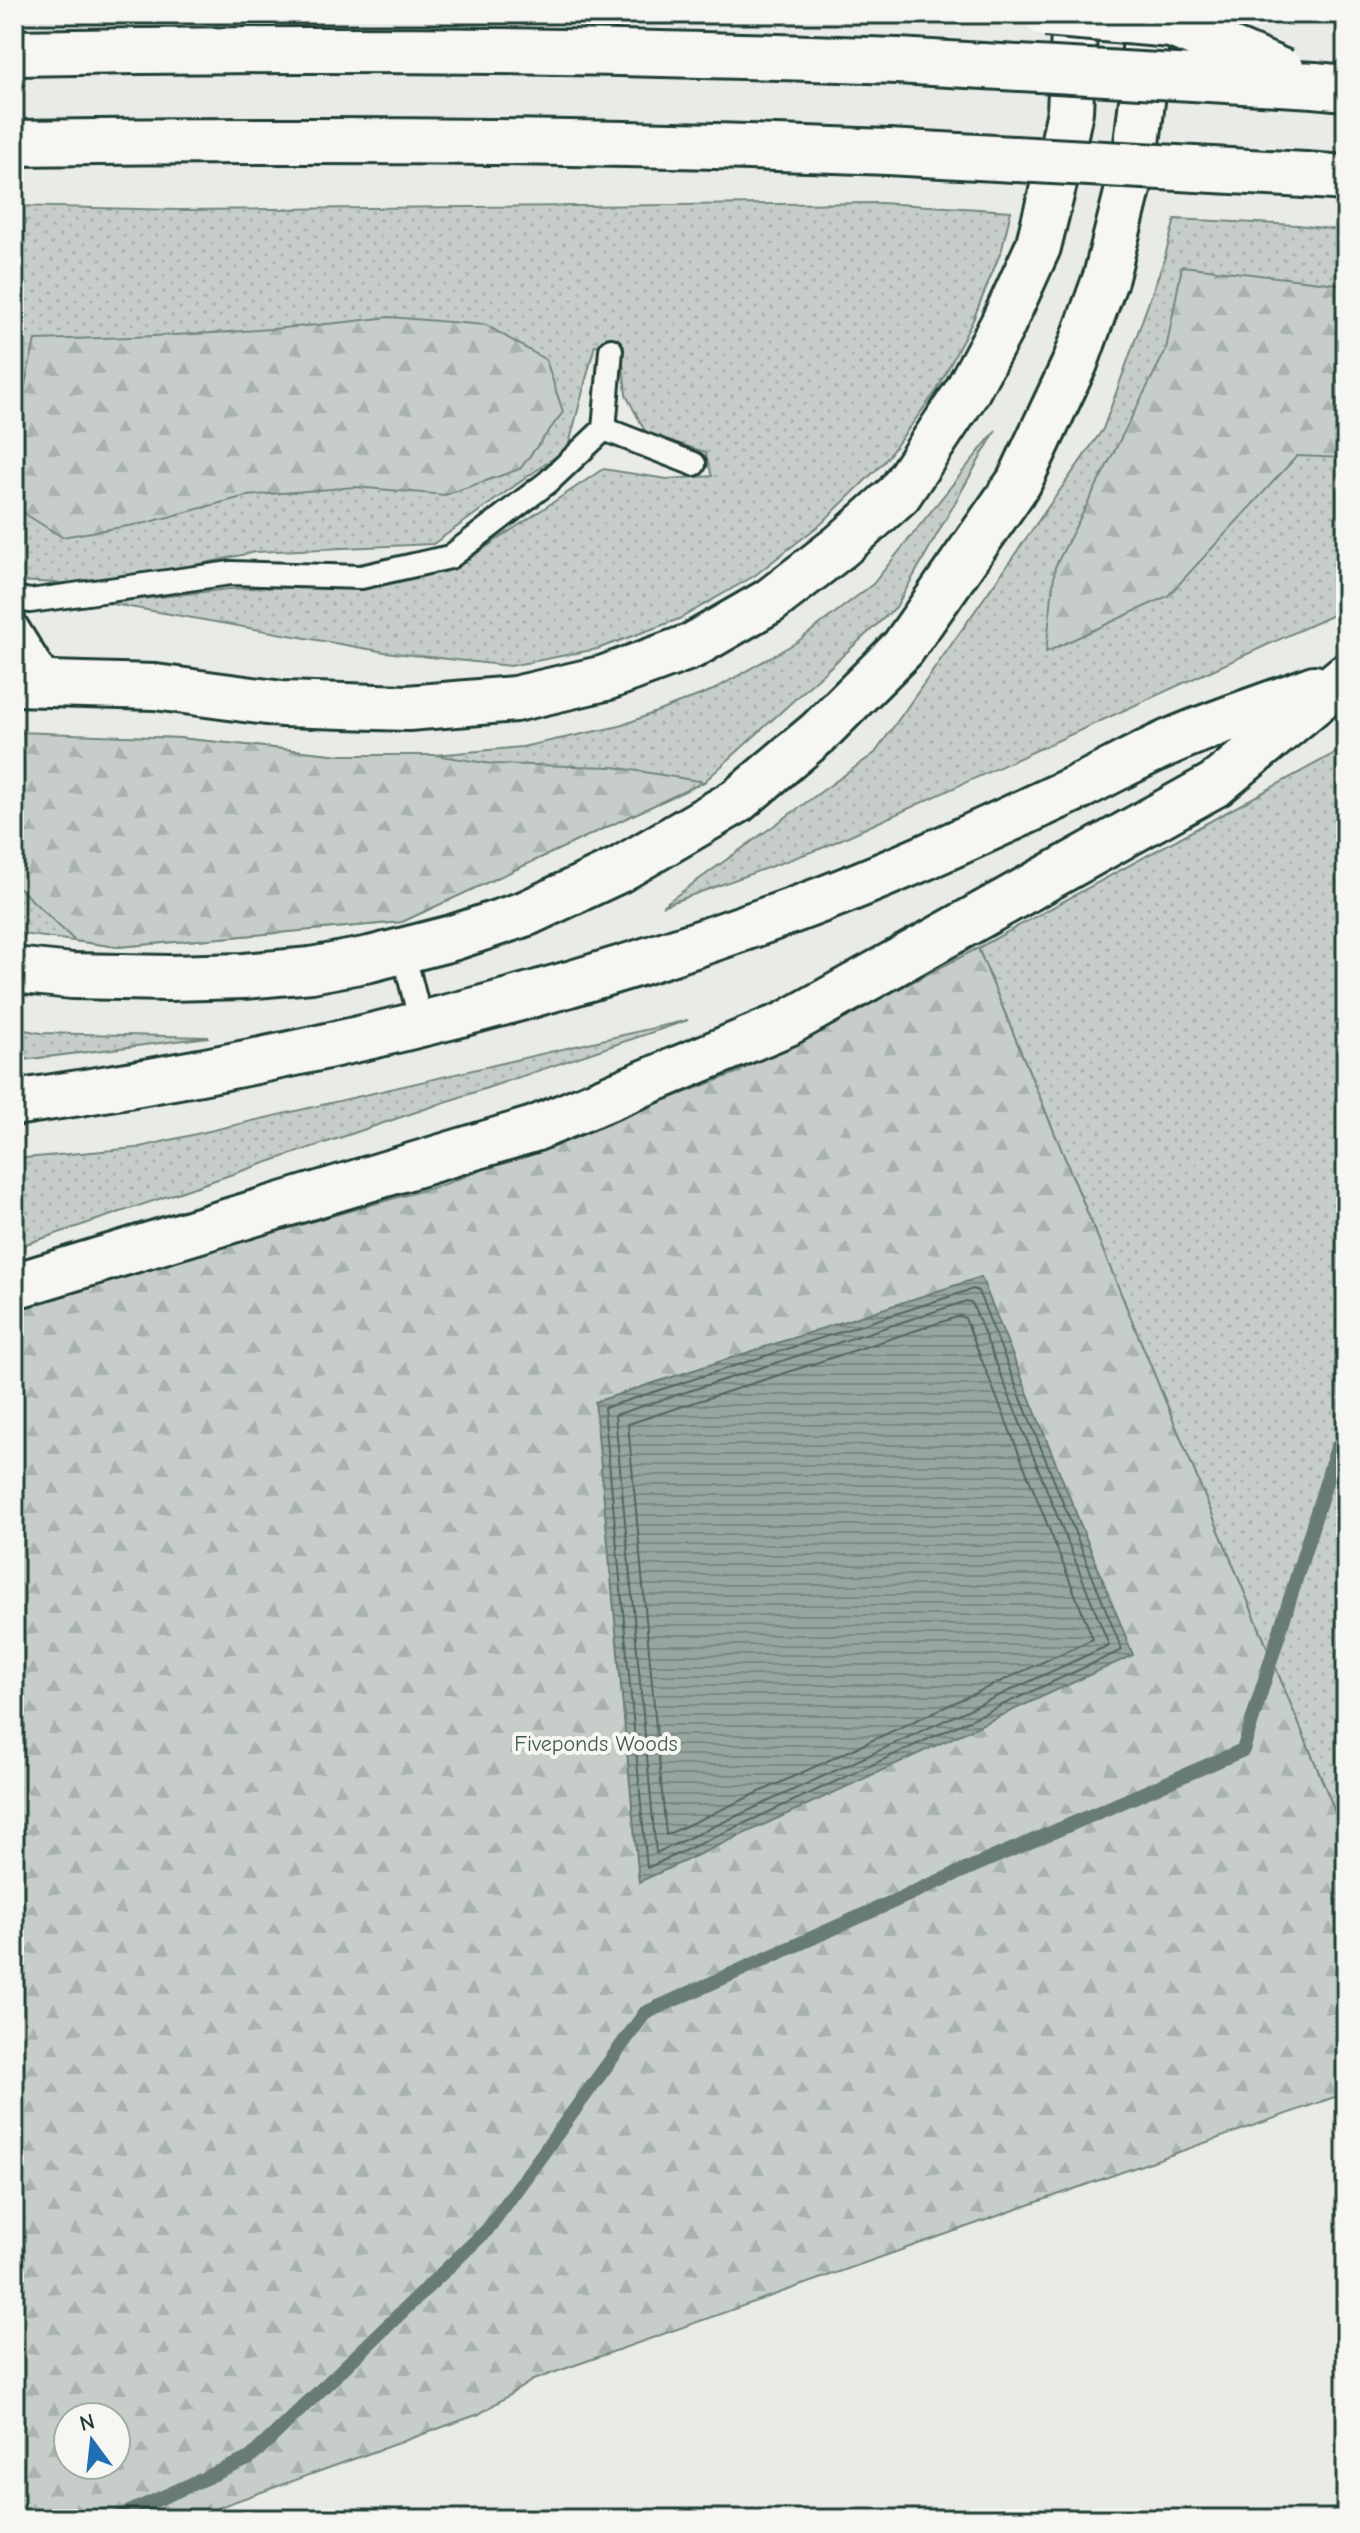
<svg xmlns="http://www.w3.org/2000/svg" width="1360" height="2533" font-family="'Comic Neue',sans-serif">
<defs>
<pattern id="grass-dots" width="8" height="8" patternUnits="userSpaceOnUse" patternTransform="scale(2)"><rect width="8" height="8" fill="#c7cec9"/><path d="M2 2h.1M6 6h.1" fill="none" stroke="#aab2ad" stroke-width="1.8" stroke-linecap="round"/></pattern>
<pattern id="forest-firs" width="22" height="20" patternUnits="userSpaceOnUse" patternTransform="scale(2)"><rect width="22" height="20" fill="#c7cec9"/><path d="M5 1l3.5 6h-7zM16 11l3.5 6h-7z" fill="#aab2ad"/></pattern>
<pattern id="water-rules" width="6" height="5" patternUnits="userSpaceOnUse" patternTransform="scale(2)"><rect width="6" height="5" fill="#99a6a0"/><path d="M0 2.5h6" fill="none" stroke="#7c8883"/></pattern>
</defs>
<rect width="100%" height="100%" fill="#e9ebe7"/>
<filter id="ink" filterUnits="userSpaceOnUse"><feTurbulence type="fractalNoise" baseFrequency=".0125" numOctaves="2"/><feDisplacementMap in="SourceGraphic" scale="16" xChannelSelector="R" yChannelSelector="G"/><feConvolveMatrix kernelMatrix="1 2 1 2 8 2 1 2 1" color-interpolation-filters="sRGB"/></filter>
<g filter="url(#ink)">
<!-- grass -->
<path fill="url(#grass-dots)" stroke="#73867e" stroke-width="2" d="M 880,203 L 1011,211 L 1002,249 L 973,320 L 937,390 L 884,462 L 822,523 L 754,576 L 679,619 L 597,649 L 510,666 L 385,652 L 107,603 L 229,589 L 386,582 L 477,553 L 603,469 L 667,479 L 712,476 L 705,452 L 646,433 L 626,395 L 622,350 L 595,345 L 568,448 L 433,544 L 255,552 L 106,585 L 14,581 L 14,206 L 178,210 Z
M 1175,219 L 1298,225 L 1346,231 L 1346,609 L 822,848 L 662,906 L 875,753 L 1103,429 L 1164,260 Z
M 996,430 L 896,607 L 704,782 L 402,922 L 118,947 L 14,933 L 14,733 L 179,738 L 340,755 L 435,755 L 522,747 L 620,726 L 713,690 L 797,642 L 873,584 Z
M 1346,747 L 1346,1838 L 978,948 Z
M 688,1020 L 14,1248 L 14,1159 L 136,1148 Z
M 14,1028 L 41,1033 L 209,1037 L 14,1061 Z"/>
<!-- forest -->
<path fill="url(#forest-firs)" stroke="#73867e" stroke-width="2" fill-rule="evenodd" d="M 1182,266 L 1346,285 L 1346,458 L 1297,456 L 1168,596 L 1046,652 L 1055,567 L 1166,350 Z
M 389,317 L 486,325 L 546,360 L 563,412 L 520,469 L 445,495 L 355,487 L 246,496 L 146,523 L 62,537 L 14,507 L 14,382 L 25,384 L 35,340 C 154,337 272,332 389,317 Z
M 17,732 L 179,738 L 340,755 L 435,755 L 492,764 L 614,767 L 704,782 L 402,922 L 118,947 L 75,941 L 19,888 L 14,887 L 14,733 Z
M 978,948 L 1346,1838 L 1346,2093 L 533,2380 L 479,2414 L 186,2519 L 14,2519 L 14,1309 L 31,1301 L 445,1184 L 736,1073 ZM 68,2417 L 116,2417 L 116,2465 L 68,2465 Z"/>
<!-- water -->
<path fill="url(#water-rules)" stroke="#687c75" stroke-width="2" d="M 981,1277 L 1133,1655 L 639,1882 L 595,1402 Z"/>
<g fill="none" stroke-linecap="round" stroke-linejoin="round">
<!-- shore -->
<path stroke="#50675f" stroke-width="2" d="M 973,1289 L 978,1291 L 1122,1650 L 647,1868 L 604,1408 Z
M 967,1301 L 972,1303 L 1109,1645 L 656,1853 L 615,1415 Z
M 960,1316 L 965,1318 L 1093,1639 L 666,1835 L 628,1424 Z"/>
<!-- stream -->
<path stroke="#687c75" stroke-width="14" d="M 114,2519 L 250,2458 L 487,2230 L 645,2013 L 930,1885 L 1243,1750 L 1337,1447 L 1346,1445"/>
<defs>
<path id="service" d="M 604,429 L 694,464
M 14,598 L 30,601 L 231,573 L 361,577 L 450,557 L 548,482 L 604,429 L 611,350
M 14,622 L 52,683
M 403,951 L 421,1023"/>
<path id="motorway" d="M 14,53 C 309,47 602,50 897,61
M 1314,85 L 1346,88
M 14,143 C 306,139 597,140 888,152
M 1305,175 L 1346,178
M 14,683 L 155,687 L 282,704 L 408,708 L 515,699 L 605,678 L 692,646 L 770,601 L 841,546 L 899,494 L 966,393 L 1002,326 L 1038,247 L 1060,159 L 1070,111 L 1075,14
M 14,970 L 72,976 L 169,978 L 244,976 L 311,970 L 370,959 L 452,938 L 527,913 L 619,870 L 737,801 L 819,732 L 903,648 L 1019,482 L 1075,363 L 1106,277 L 1135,161 L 1142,101 L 1147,14
M 14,1103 C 270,1066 525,1007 769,919 C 875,882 978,834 1079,787 C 1110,772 1140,755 1172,741 C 1218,721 1267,706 1314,688
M 14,1286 L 534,1129 L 786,1024 L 1216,784 L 1346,676"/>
</defs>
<!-- service casing -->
<use href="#service" stroke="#1f3d34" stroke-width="28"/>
<!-- motorway casing -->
<use href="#motorway" stroke="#1f3d34" stroke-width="50"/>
<!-- service -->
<use href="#service" stroke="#f6f6f2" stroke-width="22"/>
<!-- motorway -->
<use href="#motorway" stroke="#f6f6f2" stroke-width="44"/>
<defs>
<path id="motorway-bridge" d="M 1046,14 L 1172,25 L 1283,72
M 897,61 L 1314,85
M 888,152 L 1305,175"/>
</defs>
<!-- motorway-bridge casing -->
<use href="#motorway-bridge" stroke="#1f3d34" stroke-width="50" stroke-linecap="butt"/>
<!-- motorway-bridge -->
<use href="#motorway-bridge" stroke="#f6f6f2" stroke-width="44"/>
</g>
</g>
<g text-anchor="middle" stroke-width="8" stroke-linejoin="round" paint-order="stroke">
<!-- park labels -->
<g font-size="22" fill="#415a52" stroke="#f6f6f2">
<text x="596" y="1751">Fiveponds Woods</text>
</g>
</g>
<!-- margin -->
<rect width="1360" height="2533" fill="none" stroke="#f6f6f2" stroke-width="48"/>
<rect x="24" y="24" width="1312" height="2485" fill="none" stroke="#1f3d34" stroke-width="3" filter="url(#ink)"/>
<!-- north arrow -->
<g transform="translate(92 2441) rotate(345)"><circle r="38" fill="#f6f6f2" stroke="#a0aca6" stroke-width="2"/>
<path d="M0-6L14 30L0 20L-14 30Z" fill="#1f6fb2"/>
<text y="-12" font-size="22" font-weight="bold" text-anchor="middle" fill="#1f3d34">N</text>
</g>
</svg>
